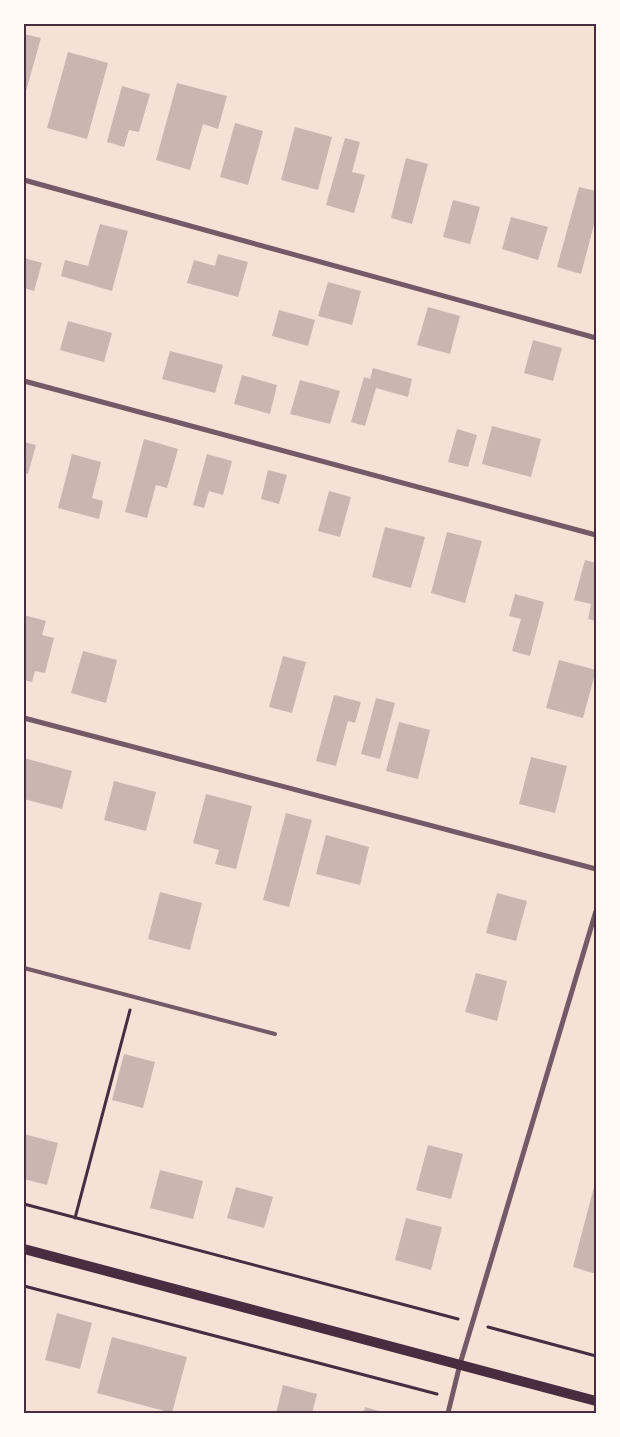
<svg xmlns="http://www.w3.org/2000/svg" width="620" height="1437" font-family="Bitter,serif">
<rect width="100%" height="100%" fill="#f7e1d7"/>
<!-- building -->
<path fill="#ccb4b1" d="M 24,34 L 41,38 L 24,98 Z
M 68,52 L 108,63 L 87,139 L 47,128 Z
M 177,83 L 227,96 L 218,129 L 203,124 L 190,170 L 156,160 Z
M 122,86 L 150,94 L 139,132 L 129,130 L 124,147 L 107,142 Z
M 235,123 L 263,131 L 248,185 L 220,177 Z
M 295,127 L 332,137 L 318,190 L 281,180 Z
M 345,138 L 360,142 L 352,172 L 365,175 L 354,213 L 326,205 Z
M 406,158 L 428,164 L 412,224 L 391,218 Z
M 579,187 L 596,191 L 596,217 L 581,274 L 557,267 Z
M 453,200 L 480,207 L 470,244 L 443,237 Z
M 511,217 L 548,227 L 538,260 L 502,249 Z
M 100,224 L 128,231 L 112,291 L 61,276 L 65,260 L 88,266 Z
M 218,254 L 248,262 L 238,297 L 187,283 L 194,260 L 215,266 Z
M 24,258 L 42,263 L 34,291 L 24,288 Z
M 328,282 L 361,291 L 352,325 L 318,316 Z
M 428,307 L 460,316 L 450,354 L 417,345 Z
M 279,310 L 315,320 L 308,346 L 272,336 Z
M 68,321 L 112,333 L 104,362 L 60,350 Z
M 533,340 L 562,348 L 553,381 L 524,373 Z
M 170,351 L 223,365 L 215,393 L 162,379 Z
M 373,368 L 412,379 L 408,397 L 376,388 L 365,426 L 351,422 L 364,377 L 370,379 Z
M 242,375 L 277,385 L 270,414 L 234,404 Z
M 300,380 L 340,391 L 330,424 L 290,414 Z
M 492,426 L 541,439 L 531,477 L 482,464 Z
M 457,429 L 477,435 L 468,467 L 448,462 Z
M 144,439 L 178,449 L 167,488 L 156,485 L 147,518 L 125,512 Z
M 24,442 L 36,445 L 28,474 L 24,473 Z
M 72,454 L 101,462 L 92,498 L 103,501 L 99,519 L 58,508 Z
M 207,454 L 232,461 L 223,495 L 209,491 L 204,508 L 193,505 Z
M 268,470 L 287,475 L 279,504 L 261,499 Z
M 329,491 L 351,497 L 340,537 L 318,531 Z
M 385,527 L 425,537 L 411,588 L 372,577 Z
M 447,532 L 482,541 L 465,603 L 431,593 Z
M 585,560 L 596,563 L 596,621 L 588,619 L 591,604 L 574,600 Z
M 515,594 L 544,602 L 530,656 L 512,651 L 521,619 L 509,616 Z
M 24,615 L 46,621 L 42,635 L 54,638 L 45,673 L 35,671 L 32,682 L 24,680 Z
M 83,651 L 117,660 L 106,703 L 71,693 Z
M 283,656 L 306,662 L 292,713 L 269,707 Z
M 559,660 L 596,670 L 583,718 L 546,708 Z
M 334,695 L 361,702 L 355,723 L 348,721 L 336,766 L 316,761 Z
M 376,698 L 395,703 L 380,759 L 361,754 Z
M 399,722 L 430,730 L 418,779 L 386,771 Z
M 531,757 L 567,766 L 555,813 L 519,804 Z
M 24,758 L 72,771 L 62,809 L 24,799 Z
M 114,781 L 156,792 L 146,831 L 104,820 Z
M 206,794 L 252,806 L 236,869 L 215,864 L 219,850 L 193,843 Z
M 286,813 L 312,820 L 289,907 L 263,900 Z
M 326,835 L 369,847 L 360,885 L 316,874 Z
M 160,892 L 202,903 L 190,950 L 148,939 Z
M 497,893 L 527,901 L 516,941 L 486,933 Z
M 476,973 L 507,981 L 497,1021 L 465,1012 Z
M 124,1054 L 155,1062 L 143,1108 L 112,1100 Z
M 24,1134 L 58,1143 L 47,1185 L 24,1179 Z
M 428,1145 L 463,1154 L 451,1199 L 416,1190 Z
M 160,1170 L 203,1181 L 193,1219 L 150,1208 Z
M 596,1179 L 596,1274 L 573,1267 Z
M 236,1187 L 273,1197 L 264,1228 L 227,1218 Z
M 406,1218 L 442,1227 L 431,1270 L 395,1260 Z
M 57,1313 L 92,1323 L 80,1369 L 45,1360 Z
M 112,1337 L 187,1357 L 172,1413 L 97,1393 Z
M 283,1385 L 317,1394 L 312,1413 L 276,1413 Z
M 365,1407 L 386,1413 L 363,1413 Z"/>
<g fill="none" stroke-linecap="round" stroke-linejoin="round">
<!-- path -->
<path stroke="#4a2c40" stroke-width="3" d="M 24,1204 L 458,1319
M 75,1218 L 130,1010
M 24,1286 L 437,1394
M 488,1327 L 596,1356"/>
<!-- service -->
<path stroke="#755966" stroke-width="4" d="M 24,968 L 275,1034"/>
<!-- minor -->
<path stroke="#755966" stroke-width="5" d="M 24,180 L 596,338
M 24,381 L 596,535
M 24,718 L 596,869
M 448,1413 L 460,1364 L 596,911"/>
<!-- secondary -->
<path stroke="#4a2c40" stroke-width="10" d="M 24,1249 L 596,1401"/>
</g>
<!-- border -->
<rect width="620" height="1437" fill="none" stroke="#fffaf5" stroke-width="50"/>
<rect x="25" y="25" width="570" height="1387" fill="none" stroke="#4a2c40" stroke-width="2"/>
</svg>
